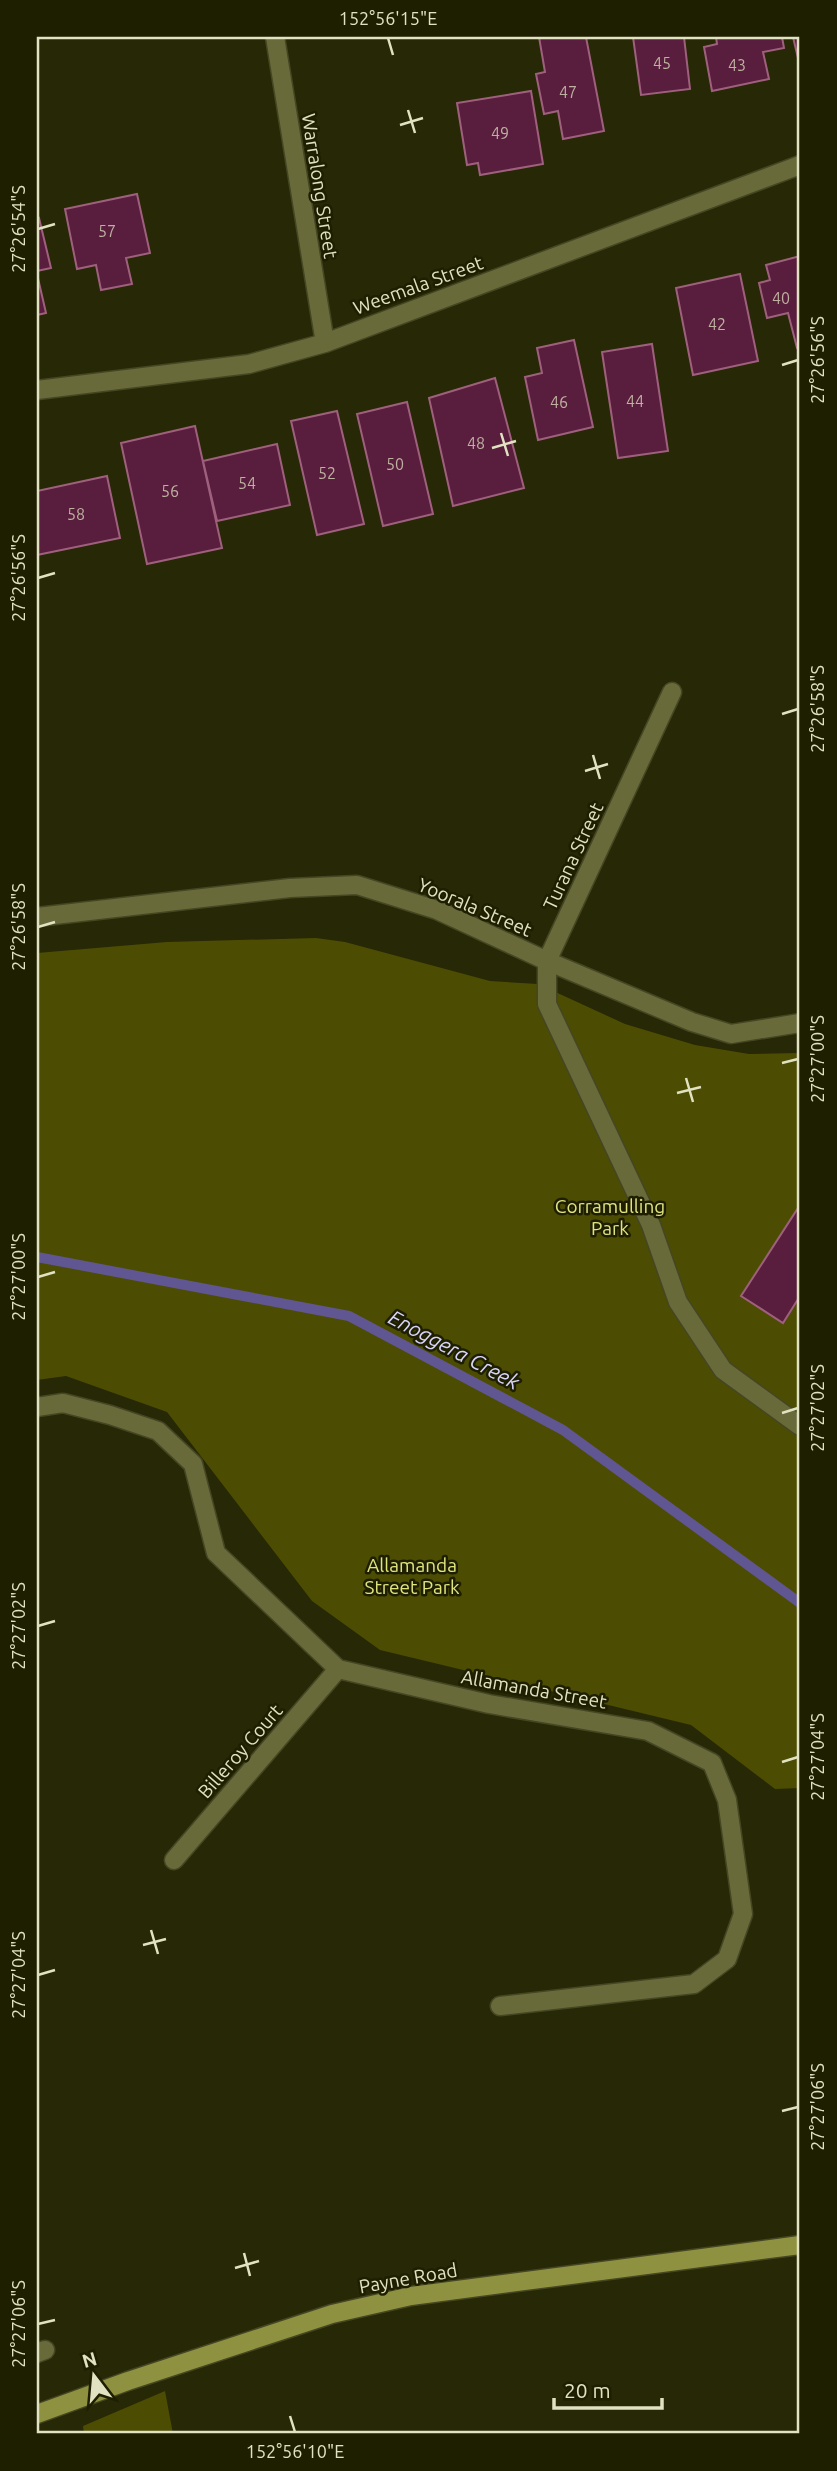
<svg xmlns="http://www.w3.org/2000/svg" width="837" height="2471" font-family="Ubuntu,sans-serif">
<rect width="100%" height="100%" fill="#272805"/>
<!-- green -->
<path fill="#4c4d03" d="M 316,938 L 345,942 L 490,981 L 538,984 L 625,1024 L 695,1045 L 749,1054 L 800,1053 L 800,1788 L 775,1789 L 691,1725 L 380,1650 L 312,1601 L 167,1412 L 66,1376 L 37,1380 L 37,953 L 167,942 Z
M 165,2391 L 173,2434 L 84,2434 L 83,2426 Z"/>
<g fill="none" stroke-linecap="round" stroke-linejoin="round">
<!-- stream -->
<path stroke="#605692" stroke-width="10" d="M 37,1257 L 349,1316 L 563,1430 L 800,1603"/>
</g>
<!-- building -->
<path fill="#591e3d" stroke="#9e607d" stroke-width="2" d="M 539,37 L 586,37 L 604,131 L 563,139 L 558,111 L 544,114 L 536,74 L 545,72 Z
M 633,37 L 684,37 L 690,89 L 641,95 Z
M 716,37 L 782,37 L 784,48 L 763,52 L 769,79 L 712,91 L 704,47 L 717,44 Z
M 793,37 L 800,37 L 800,58 L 798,58 Z
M 531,91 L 543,164 L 480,175 L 478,163 L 467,165 L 457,103 Z
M 137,194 L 150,253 L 126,258 L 132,284 L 101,290 L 96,265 L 77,269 L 65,209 Z
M 39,218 L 51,268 L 37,271 L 37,219 Z
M 800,256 L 800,347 L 797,348 L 788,313 L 767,318 L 759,283 L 770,280 L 766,265 Z
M 37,274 L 46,313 L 37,315 Z
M 740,274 L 758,361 L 693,375 L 676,288 Z
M 574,340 L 593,427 L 538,440 L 525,377 L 542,373 L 537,348 Z
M 652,344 L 668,451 L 618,458 L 602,352 Z
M 495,378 L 524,488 L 453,506 L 429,398 Z
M 407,402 L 433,514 L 383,526 L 357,414 Z
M 337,411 L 364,524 L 317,535 L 291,421 Z
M 195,426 L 222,548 L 147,564 L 121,443 Z
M 277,444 L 290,505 L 217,521 L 203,461 Z
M 107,476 L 120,538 L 37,555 L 37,491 Z
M 800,1205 L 800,1296 L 783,1323 L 741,1296 Z"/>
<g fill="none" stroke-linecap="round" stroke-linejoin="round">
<defs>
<path id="service" d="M 547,961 L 547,1004 L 651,1225 L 678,1302 L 723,1370 L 800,1426"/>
<path id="minor" d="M 275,37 L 325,343
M 37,390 L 249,364 L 325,343 L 800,165
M 37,917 L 290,888 L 357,885 L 437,910 L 547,961 L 692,1022 L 731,1034 L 800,1023
M 547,961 L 672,692
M 37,1407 L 63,1403 L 110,1415 L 158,1431 L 193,1464 L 216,1553 L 338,1669 L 489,1704 L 648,1731 L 712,1763 L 727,1800 L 743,1914 L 727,1959 L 694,1984 L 500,2006
M 174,1860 L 338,1669
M 37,2353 L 45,2350"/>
<path id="secondary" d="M 37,2414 L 128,2381 L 332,2314 L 411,2296 L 800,2245"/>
</defs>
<!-- service casing -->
<use href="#service" stroke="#454623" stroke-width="21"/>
<!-- minor casing -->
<use href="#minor" stroke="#454623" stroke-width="21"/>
<!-- secondary casing -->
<use href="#secondary" stroke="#454623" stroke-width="21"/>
<!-- service -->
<use href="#service" stroke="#686a39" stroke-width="18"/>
<!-- minor -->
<use href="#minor" stroke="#686a39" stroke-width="18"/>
<!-- secondary -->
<use href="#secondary" stroke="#8e913f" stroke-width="18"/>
</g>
<!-- ticks -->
<path fill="none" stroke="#e0e2c1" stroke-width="2.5" d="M 388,38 L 393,55M 408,110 L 415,133M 400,125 L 423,118M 38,229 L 55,224M 782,365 L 798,360M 501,433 L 508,456M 492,448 L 516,441M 38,578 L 55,573M 782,714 L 798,709M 593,755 L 600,779M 585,771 L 608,764M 38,927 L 55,922M 782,1063 L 798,1059M 686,1078 L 693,1102M 677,1093 L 701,1087M 38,1277 L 55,1272M 782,1413 L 798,1408M 38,1626 L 55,1621M 782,1762 L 798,1757M 151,1930 L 158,1954M 143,1945 L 166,1939M 38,1975 L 55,1970M 782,2111 L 798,2107M 244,2253 L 250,2276M 235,2268 L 259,2261M 38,2324 L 55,2320M 290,2416 L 295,2432"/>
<g text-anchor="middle" stroke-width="5" stroke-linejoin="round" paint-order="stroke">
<!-- number labels -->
<g font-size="16" fill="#beb1a0">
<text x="662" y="69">45</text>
<text x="737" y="71">43</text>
<text x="568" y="98">47</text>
<text x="500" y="139">49</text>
<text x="107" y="237">57</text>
<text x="781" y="304">40</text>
<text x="717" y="330">42</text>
<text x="635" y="407">44</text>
<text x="559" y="408">46</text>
<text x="476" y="449">48</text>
<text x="395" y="470">50</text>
<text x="327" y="479">52</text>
<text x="247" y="489">54</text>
<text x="170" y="497">56</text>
<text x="76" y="520">58</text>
</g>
<!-- street labels -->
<g font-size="19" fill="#e0e2c1" stroke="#1e1e00">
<text transform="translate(320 186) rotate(81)" y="7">Warralong Street</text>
<text transform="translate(418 285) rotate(-20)" y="7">Weemala Street</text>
<text transform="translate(573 856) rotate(-65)" y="7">Turana Street</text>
<text transform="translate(475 907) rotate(23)" y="7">Yoorala Street</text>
<text transform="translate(534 1689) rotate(10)" y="7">Allamanda Street</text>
<text transform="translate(240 1751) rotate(-49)" y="7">Billeroy Court</text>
<text transform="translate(408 2278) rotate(-10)" y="7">Payne Road</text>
</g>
<!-- park labels -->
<g font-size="19" fill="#e0e47e" stroke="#1e1e00">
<text x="610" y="1213">Corramulling<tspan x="610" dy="22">Park</tspan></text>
<text x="412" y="1572">Allamanda<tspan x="412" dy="22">Street Park</tspan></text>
</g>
<!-- water labels -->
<g font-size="21" font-style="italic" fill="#d9d5fa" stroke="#1e1e00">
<text transform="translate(454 1350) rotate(28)" y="7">Enoggera Creek</text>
</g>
</g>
<!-- border -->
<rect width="837" height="2471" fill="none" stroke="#1e1e00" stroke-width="77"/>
<!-- north arrow -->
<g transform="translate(94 2376) rotate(344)" stroke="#1e1e00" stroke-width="5" paint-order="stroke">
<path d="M0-5L12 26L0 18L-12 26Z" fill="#e0e2c1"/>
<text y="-10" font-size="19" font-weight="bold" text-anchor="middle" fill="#e0e2c1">N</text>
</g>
<!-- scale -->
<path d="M554 2398v10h108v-10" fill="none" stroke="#e0e2c1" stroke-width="3.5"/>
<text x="564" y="2398" font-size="21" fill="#e0e2c1" stroke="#1e1e00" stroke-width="5" paint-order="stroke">20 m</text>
<rect x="38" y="38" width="760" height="2394" fill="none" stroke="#e0e2c1" stroke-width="2.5"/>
<g font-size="18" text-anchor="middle" fill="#e0e2c1">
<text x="388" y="25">152°56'15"E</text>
<text transform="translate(19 229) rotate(-90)" y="6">27°26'54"S</text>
<text transform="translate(818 360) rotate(-90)" y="6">27°26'56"S</text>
<text transform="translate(19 578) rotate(-90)" y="6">27°26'56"S</text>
<text transform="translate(818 709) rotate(-90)" y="6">27°26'58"S</text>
<text transform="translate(19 927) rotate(-90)" y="6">27°26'58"S</text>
<text transform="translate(818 1059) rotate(-90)" y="6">27°27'00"S</text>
<text transform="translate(19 1277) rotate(-90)" y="6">27°27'00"S</text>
<text transform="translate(818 1408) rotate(-90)" y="6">27°27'02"S</text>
<text transform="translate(19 1626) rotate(-90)" y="6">27°27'02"S</text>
<text transform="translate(818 1757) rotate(-90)" y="6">27°27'04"S</text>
<text transform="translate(19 1975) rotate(-90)" y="6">27°27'04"S</text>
<text transform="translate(818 2107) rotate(-90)" y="6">27°27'06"S</text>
<text transform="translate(19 2324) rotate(-90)" y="6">27°27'06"S</text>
<text x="295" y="2458">152°56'10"E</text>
</g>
</svg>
